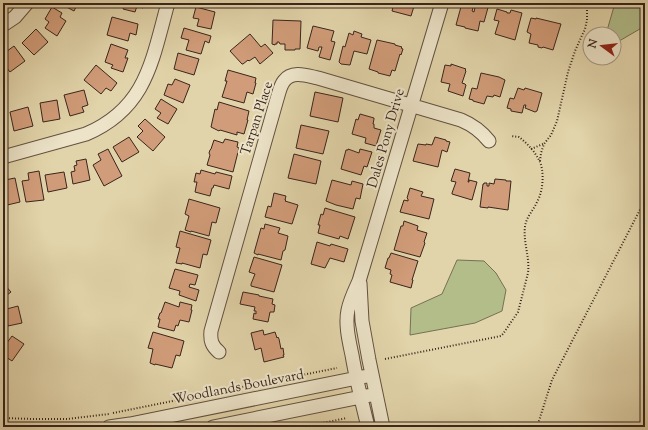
<svg xmlns="http://www.w3.org/2000/svg" width="648" height="430" font-family="'Sorts Mill Goudy',serif">
<rect width="100%" height="100%" fill="#e2d4aa"/>
<filter id="stains"><feTurbulence type="fractalNoise" baseFrequency=".005" numOctaves="4"/><feColorMatrix values="0 0 0 0 .2 0 0 0 0 .09 0 0 0 0 .02 0 0 0 .5 -.17"/></filter>
<radialGradient id="worn" r=".72"><stop offset=".6" stop-color="#630" stop-opacity="0"/><stop offset="1" stop-color="#630" stop-opacity=".3"/></radialGradient>
<!-- green -->
<path fill="#b2bd8a" stroke="#767153" d="M 615,3 L 645,3 L 645,26 L 614,44 L 614,34 L 606,34 Z
M 457,260 L 484,261 L 496,273 L 506,290 L 502,311 L 475,323 L 410,335 L 411,308 L 442,294 Z"/>
<g fill="none" stroke-linecap="round" stroke-linejoin="round">
<!-- stream -->
<path stroke="#747b78" stroke-width="3" d="M 413,427 L 419,425 L 428,427"/>
</g>
<!-- building -->
<path fill="#d19c79" stroke="#39251c" d="M 59,3 L 78,3 L 74,11 Z
M 125,3 L 145,3 L 143,8 L 137,6 L 135,12 L 123,9 Z
M 394,3 L 415,3 L 411,16 L 392,11 Z
M 462,3 L 468,3 L 474,5 L 472,11 L 474,12 L 476,3 L 489,4 L 484,22 L 480,21 L 478,31 L 465,28 L 465,27 L 456,25 Z
M 52,7 L 62,13 L 60,17 L 66,21 L 57,36 L 45,28 L 49,22 L 45,19 Z
M 196,7 L 215,12 L 211,29 L 197,26 L 199,19 L 193,18 Z
M 497,9 L 507,12 L 507,13 L 510,13 L 511,10 L 522,13 L 515,40 L 495,34 L 499,21 L 494,20 Z
M 112,17 L 138,24 L 136,35 L 130,33 L 128,41 L 107,35 Z
M 531,18 L 536,19 L 536,18 L 561,24 L 553,50 L 543,47 L 542,48 L 538,47 L 538,45 L 529,43 L 531,34 L 527,32 Z
M 273,20 L 301,21 L 300,49 L 295,49 L 295,50 L 285,50 L 285,44 L 280,44 L 279,42 L 277,42 L 277,44 L 275,44 L 275,45 L 272,44 Z
M 313,26 L 334,31 L 331,41 L 335,42 L 330,60 L 319,57 L 322,47 L 319,47 L 318,51 L 307,48 Z
M 184,28 L 211,36 L 209,43 L 205,41 L 201,54 L 186,50 L 189,40 L 181,38 Z
M 36,29 L 48,42 L 34,55 L 22,43 Z
M 354,31 L 362,34 L 361,37 L 371,40 L 367,54 L 354,51 L 350,65 L 341,64 L 339,62 L 343,46 L 345,47 L 349,33 L 353,35 Z
M 250,34 L 261,47 L 265,44 L 273,53 L 260,64 L 255,57 L 249,61 L 248,60 L 243,64 L 242,64 L 230,51 Z
M 377,40 L 395,44 L 395,45 L 402,47 L 401,48 L 403,49 L 401,55 L 400,54 L 395,71 L 392,70 L 390,76 L 378,73 L 378,72 L 369,69 Z
M 111,44 L 128,50 L 125,58 L 128,58 L 123,72 L 111,68 L 113,65 L 105,62 Z
M 14,46 L 25,61 L 10,72 L 3,63 L 3,54 Z
M 178,53 L 199,59 L 194,75 L 174,69 Z
M 451,64 L 466,69 L 465,70 L 466,71 L 462,83 L 465,84 L 466,85 L 463,96 L 448,91 L 450,84 L 441,82 L 445,65 L 451,66 Z
M 96,65 L 117,83 L 111,91 L 106,88 L 101,94 L 84,80 Z
M 228,70 L 256,78 L 255,83 L 256,83 L 253,94 L 247,92 L 244,103 L 222,97 L 227,81 L 225,81 Z
M 481,73 L 499,77 L 505,80 L 500,97 L 494,95 L 493,97 L 487,96 L 484,104 L 473,101 L 473,100 L 469,99 L 472,88 L 477,89 Z
M 175,79 L 190,85 L 183,103 L 164,95 L 168,84 L 172,85 Z
M 518,88 L 524,90 L 525,88 L 542,93 L 537,111 L 535,112 L 525,108 L 526,105 L 524,105 L 522,113 L 511,111 L 511,109 L 507,108 L 510,98 L 514,99 Z
M 84,90 L 88,105 L 82,107 L 84,112 L 70,116 L 64,95 Z
M 315,92 L 343,98 L 338,122 L 310,116 Z
M 161,99 L 177,109 L 168,124 L 157,118 L 161,113 L 155,109 Z
M 57,100 L 60,119 L 43,122 L 40,103 Z
M 219,102 L 249,111 L 247,120 L 248,120 L 244,134 L 237,132 L 237,135 L 220,130 L 219,131 L 211,127 L 215,109 L 217,110 Z
M 28,107 L 33,126 L 14,131 L 10,112 Z
M 360,114 L 374,118 L 374,119 L 373,124 L 374,124 L 374,128 L 381,130 L 376,146 L 365,143 L 366,138 L 352,134 L 356,119 L 358,120 Z
M 145,119 L 165,137 L 153,151 L 137,137 L 143,131 L 138,126 Z
M 301,125 L 329,131 L 323,154 L 296,148 Z
M 129,137 L 139,152 L 122,162 L 113,147 Z
M 435,137 L 446,140 L 446,141 L 450,142 L 447,152 L 442,150 L 438,167 L 413,161 L 418,144 L 426,145 L 426,144 L 432,145 Z
M 225,139 L 238,142 L 237,147 L 239,148 L 233,172 L 207,165 L 210,155 L 209,153 L 210,150 L 211,149 L 214,140 L 223,143 Z
M 108,149 L 122,176 L 104,186 L 93,165 L 101,160 L 98,154 Z
M 348,149 L 359,153 L 360,149 L 372,152 L 367,167 L 364,166 L 361,175 L 341,169 L 346,150 L 348,150 Z
M 294,154 L 321,161 L 316,184 L 288,178 Z
M 86,159 L 90,180 L 73,184 L 71,172 L 75,171 L 74,166 L 77,165 L 76,161 Z
M 455,169 L 470,173 L 468,182 L 469,182 L 469,180 L 477,182 L 472,200 L 452,194 L 452,193 L 456,182 L 451,181 Z
M 201,170 L 215,174 L 216,172 L 232,176 L 229,189 L 214,185 L 213,188 L 212,188 L 210,196 L 195,192 L 197,182 L 194,182 L 196,173 L 200,174 Z
M 39,171 L 44,200 L 26,202 L 22,181 L 29,180 L 28,173 Z
M 64,172 L 67,188 L 48,192 L 45,175 Z
M 15,178 L 20,202 L 3,206 L 3,191 L 7,190 L 5,180 Z
M 495,179 L 506,180 L 506,181 L 511,181 L 508,210 L 488,207 L 488,208 L 480,207 L 483,184 L 484,184 L 484,183 L 487,183 L 487,186 L 489,186 L 489,183 L 494,184 Z
M 332,180 L 351,185 L 352,181 L 363,184 L 360,199 L 356,198 L 353,209 L 336,205 L 326,201 Z
M 410,188 L 423,192 L 421,196 L 434,199 L 429,219 L 400,212 L 404,200 L 408,201 L 408,199 L 407,198 Z
M 274,193 L 286,196 L 285,200 L 286,200 L 285,201 L 298,205 L 292,224 L 265,217 L 268,206 L 271,207 Z
M 189,199 L 220,208 L 216,223 L 212,222 L 209,236 L 191,231 L 191,232 L 185,230 L 189,216 L 185,214 Z
M 325,208 L 355,217 L 348,239 L 340,236 L 339,239 L 318,233 L 320,225 L 318,225 L 321,214 L 323,215 Z
M 404,221 L 418,226 L 417,230 L 427,233 L 424,242 L 425,243 L 420,257 L 394,250 L 401,226 L 403,226 Z
M 265,224 L 280,228 L 278,233 L 288,236 L 285,250 L 283,251 L 281,260 L 258,254 L 258,255 L 254,253 L 261,228 L 264,229 Z
M 180,231 L 211,240 L 207,255 L 203,254 L 200,268 L 182,263 L 182,264 L 176,263 L 180,248 L 176,247 Z
M 317,242 L 330,246 L 331,244 L 348,249 L 344,262 L 330,258 L 325,268 L 311,264 Z
M 391,253 L 418,261 L 412,280 L 413,280 L 411,288 L 390,282 L 392,275 L 390,274 L 391,270 L 385,268 L 388,258 L 389,258 Z
M 254,257 L 282,265 L 274,292 L 251,286 L 251,284 L 255,274 L 249,272 Z
M 175,269 L 198,275 L 195,285 L 190,284 L 189,287 L 199,290 L 196,301 L 179,295 L 180,291 L 169,288 Z
M 3,283 L 11,292 L 3,298 Z
M 243,292 L 259,295 L 259,296 L 273,299 L 272,304 L 275,305 L 274,312 L 270,312 L 268,322 L 253,319 L 254,313 L 256,314 L 256,311 L 254,311 L 255,307 L 240,304 Z
M 165,302 L 179,307 L 180,302 L 192,305 L 191,310 L 192,310 L 189,322 L 180,320 L 178,326 L 176,325 L 174,331 L 158,327 L 160,319 L 158,319 L 160,313 L 161,313 Z
M 18,306 L 22,323 L 8,326 L 7,320 L 3,321 L 3,310 Z
M 263,330 L 264,335 L 275,332 L 277,338 L 278,337 L 279,339 L 281,349 L 283,348 L 284,355 L 283,355 L 284,357 L 264,362 L 261,348 L 255,350 L 251,333 Z
M 153,332 L 184,341 L 180,356 L 176,355 L 172,368 L 155,364 L 155,365 L 150,363 L 153,349 L 148,348 Z
M 12,336 L 24,344 L 12,361 L 3,355 L 3,342 L 6,344 Z"/>
<g fill="none" stroke-linecap="round" stroke-linejoin="round">
<defs>
<path id="minor" d="M 3,25 L 15,17 L 27,3
M 3,157 L 86,134 C 147,108 152,60 168,3
M 360,283 L 362,321 L 369,360 L 383,427
M 219,352 C 212,346 210,341 211,331 L 277,99 C 279,93 280,86 284,81 C 292,70 308,76 318,78 L 461,120 C 473,125 481,131 489,141
M 109,427 L 130,424 L 372,375
M 213,427 L 376,394
M 368,427 C 362,403 356,379 352,355 C 349,341 345,324 348,310 C 350,300 355,290 359,281 L 442,3"/>
</defs>
<!-- minor casing -->
<use href="#minor" stroke="#635140" stroke-width="15"/>
<!-- path -->
<path stroke="#39251c" stroke-width="2" stroke-dasharray="1 2" stroke-linecap="butt" d="M 531,149 L 543,144
M 540,161 L 541,153 L 544,144 L 551,135 L 557,121 L 568,72 L 575,51 L 585,29 L 587,20 L 587,3
M 385,359 L 501,336 L 503,334 L 518,312 L 528,273 C 530,257 523,242 525,227 C 526,217 533,211 537,202 C 543,192 545,171 539,160 C 535,152 527,143 519,137 L 511,136
M 113,413 L 337,368
M 3,418 L 32,419 L 67,419 L 109,414
M 303,427 L 347,418
M 537,427 L 552,380 L 645,200"/>
<!-- minor -->
<use href="#minor" stroke="#ece3c8" stroke-width="13"/>
</g>
<g text-anchor="middle" stroke-width="4" stroke-linejoin="round" paint-order="stroke">
<!-- street labels -->
<g font-size="14" fill="#39251c" stroke="#ece3c8">
<text transform="translate(256 118) rotate(-72)" y="5">Tarpan Place</text>
<text transform="translate(385 138) rotate(-74)" y="5">Dales Pony Drive</text>
<text transform="translate(238 386) rotate(-11)" y="5">Woodlands Boulevard</text>
</g>
</g>
<!-- margin -->
<rect width="648" height="430" fill="none" stroke="#e2d4aa" stroke-width="16"/>
<rect x="4" y="4" width="640" height="422" fill="none" stroke="#39251c" stroke-width="2"/>
<rect x="8" y="8" width="632" height="414" fill="none" stroke="#39251c"/>
<!-- north arrow -->
<g transform="translate(602 46) rotate(285)"><circle r="19" fill="#ece3c8" stroke="#a49783"/>
<path d="M0-3L7 15L0 10L-7 15Z" fill="#8f2418"/>
<text y="-6" font-size="11" font-weight="bold" text-anchor="middle" fill="#39251c">N</text>
</g>
<rect width="100%" height="100%" filter="url(#stains)"/>
<rect width="100%" height="100%" fill="url(#worn)"/>
</svg>
